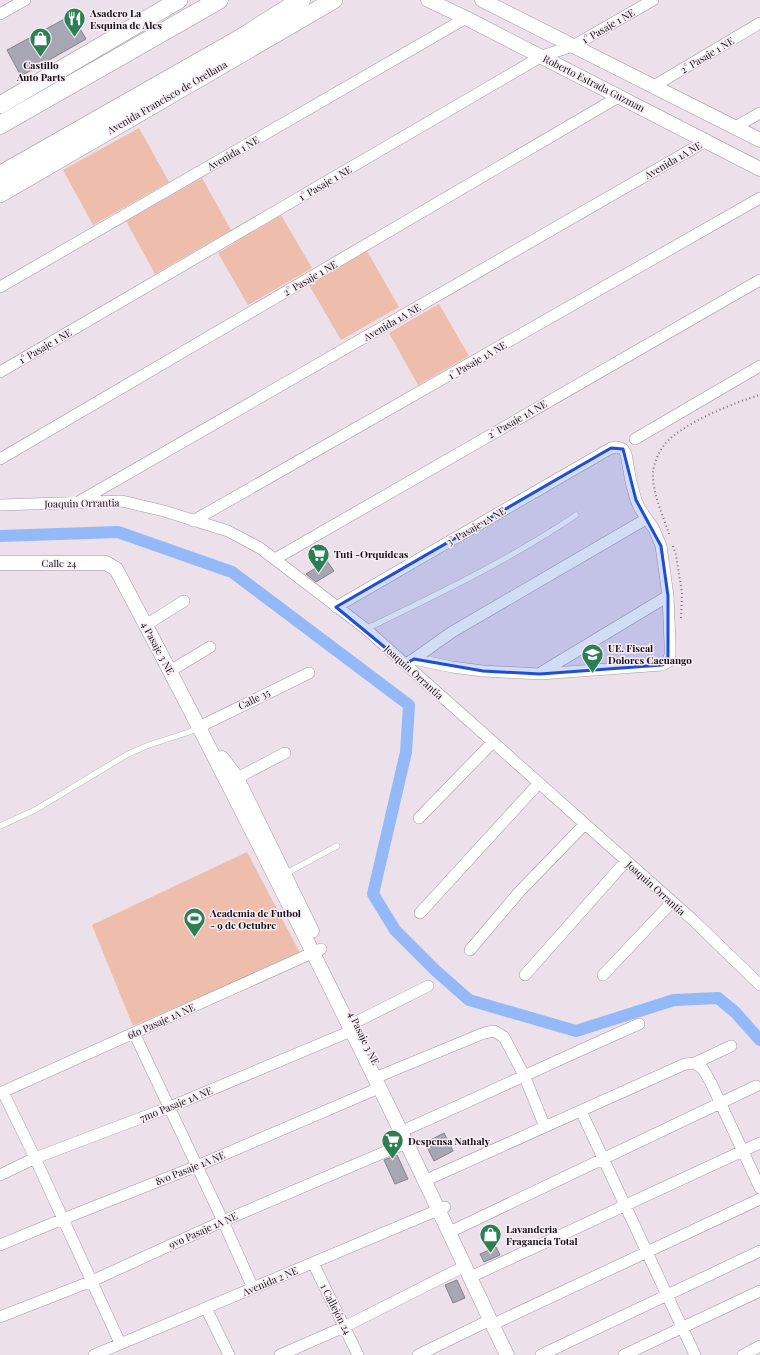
<svg xmlns="http://www.w3.org/2000/svg" width="760" height="1355" font-family="'Playfair Display',serif">
<rect width="100%" height="100%" fill="#ece0ea"/>
<!-- green -->
<path fill="#efbdac" d="M 139,128 L 169,182 L 93,225 L 63,170 Z
M 202,178 L 231,230 L 155,274 L 126,221 Z
M 281,215 L 312,268 L 248,305 L 218,253 Z
M 367,251 L 399,307 L 341,340 L 309,285 Z
M 439,304 L 469,356 L 418,385 L 389,333 Z
M 247,852 L 300,953 L 133,1026 L 92,925 Z"/>
<g fill="none" stroke-linecap="round" stroke-linejoin="round">
<!-- canal -->
<path stroke="#94b9f8" stroke-width="12" d="M 0,536 L 118,532 L 232,572 L 409,705 L 406,752 L 373,894 L 395,930 L 435,970 L 469,1000 L 576,1031 L 674,1000 L 718,998 L 735,1012 L 760,1040"/>
</g>
<!-- building -->
<path fill="#a8a6b2" stroke="#83818c" d="M 72,15 L 86,39 L 21,76 L 7,50 Z
M 327,561 L 334,571 L 316,582 L 306,574 Z
M 444,1133 L 453,1151 L 434,1161 L 425,1143 Z
M 397,1155 L 408,1179 L 395,1184 L 384,1160 Z
M 496,1247 L 500,1255 L 484,1262 L 480,1254 Z
M 457,1280 L 465,1298 L 453,1303 L 445,1285 Z"/>
<g fill="none" stroke-linecap="round" stroke-linejoin="round">
<defs>
<path id="service" d="M 366,629 C 438,594 510,560 576,515
M 0,826 L 35,810 L 128,754 L 149,745 L 189,732 L 198,728
M 285,874 L 337,846"/>
<path id="minor" d="M 0,14 L 25,0
M 654,86 L 760,23
M 735,127 L 760,113
M 0,287 L 466,18
M 0,372 L 542,56 L 573,46 L 653,0
M 635,439 L 760,366
M 0,459 L 620,96
M 80,501 L 706,141
M 0,505 L 122,501 L 164,511 L 228,531 L 260,548 L 366,629 L 693,920 L 760,985
M 193,521 L 760,198
M 275,559 L 760,280
M 336,607 L 611,448 L 617,447 L 623,449 L 626,454 L 631,482 L 636,500 L 640,509 L 654,529 L 661,546 L 668,596 L 670,643 L 670,655 L 668,662 L 662,665 L 540,674 L 483,671 L 452,667 L 414,659 L 405,664
M 146,625 L 184,601
M 414,659 L 452,632 L 646,519
M 170,671 L 210,647
M 542,672 L 668,596
M 199,727 L 309,673
M 237,778 L 285,753
M 419,818 L 493,742
M 420,913 L 539,783
M 470,950 L 520,891 L 585,824
M 525,975 L 626,861
M 603,975 L 672,902
M 356,1022 L 428,986
M 134,1033 L 223,1221 L 253,1288
M 695,1063 L 731,1046
M 382,1075 L 484,1033 L 494,1031 L 504,1037 L 524,1075 L 545,1127
M 3,1092 L 35,1158 L 120,1343
M 0,1093 L 321,949
M 581,1111 L 695,1355
M 409,1128 C 486,1094 562,1058 639,1024
M 0,1175 L 35,1158 L 170,1107 L 351,1031
M 424,1181 L 685,1064 L 695,1063 L 703,1069 L 711,1083 L 760,1188
M 456,1229 L 756,1086
M 0,1245 L 63,1219 L 197,1166 L 379,1088
M 313,1263 L 358,1355
M 477,1274 L 760,1143
M 206,1308 L 229,1355
M 0,1317 L 92,1281 L 223,1221 L 406,1143
M 500,1321 L 760,1199
M 94,1355 L 445,1207
M 280,1355 L 344,1327 L 465,1266
M 418,1355 L 490,1320
M 541,1355 L 760,1251
M 624,1355 L 760,1291
M 743,1355 L 760,1346"/>
<path id="tertiary" d="M 428,0 L 466,18 L 760,169
M 482,0 L 760,140
M 0,563 L 106,563 L 116,569 C 217,758 313,951 407,1144 C 441,1214 473,1285 507,1355
M 222,758 L 237,778 L 312,931"/>
<path id="primary" d="M 0,105 L 179,0
M 0,194 L 334,0"/>
<path id="trunk" d="M 0,125 L 219,0
M 0,175 L 241,38 L 301,0"/>
</defs>
<!-- service casing -->
<use href="#service" stroke="#a298a1" stroke-width="6"/>
<!-- minor casing -->
<use href="#minor" stroke="#a298a1" stroke-width="12"/>
<!-- tertiary casing -->
<use href="#tertiary" stroke="#a298a1" stroke-width="15"/>
<!-- primary casing -->
<use href="#primary" stroke="#a298a1" stroke-width="18"/>
<!-- trunk casing -->
<use href="#trunk" stroke="#a298a1" stroke-width="19"/>
<!-- path -->
<path stroke="#797177" stroke-width="2" stroke-dasharray="1 3" stroke-linecap="butt" d="M 669,534 C 663,515 652,493 653,472 C 654,463 659,451 665,444 C 681,424 735,402 760,395
M 673,546 L 676,555 L 682,593 L 681,619"/>
<!-- service -->
<use href="#service" stroke="#fff" stroke-width="5.5"/>
<!-- minor -->
<use href="#minor" stroke="#fff" stroke-width="11"/>
<!-- tertiary -->
<use href="#tertiary" stroke="#fff" stroke-width="14"/>
<!-- primary -->
<use href="#primary" stroke="#fff" stroke-width="17"/>
<!-- trunk -->
<use href="#trunk" stroke="#fff" stroke-width="18"/>
</g>
<!-- marked area -->
<path fill="#1d4ed8" fill-opacity="0.2" stroke="#1d4ed8" stroke-width="3" stroke-linejoin="round" d="M 611,448 L 623,449 L 636,500 L 661,546 L 668,596 L 668,662 L 662,665 L 540,674 L 483,671 L 414,659 L 405,664 L 336,607 Z"/>
<!-- icons -->
<defs>
<symbol id="restaurant-pin" viewBox="-11 -11 22 30"><path d="M0 17L-7.5 6A9.5 9.5 0 1 1 7.5 6Z" fill="#2a8053" stroke="#f9eef7"/><path d="M-5-6h1v4h1v-4h1v4h1v-4h1v5L-1.5 .5V6h-2V.5L-5-1ZM5-6V6H3V1.5H1.5Q1.5-4 5-6Z" fill="#fff"/></symbol>
<symbol id="shop-pin" viewBox="-11 -11 22 30"><path d="M0 17L-7.5 6A9.5 9.5 0 1 1 7.5 6Z" fill="#2a8053" stroke="#f9eef7"/><path d="M-5-2.5h2.3a2.7 3.5 0 0 1 5.4 0H5L5.5 6h-11ZM-1.5-2.5h3a1.5 2.3 0 0 0-3 0Z" fill="#fff"/></symbol>
<symbol id="supermarket-pin" viewBox="-11 -11 22 30"><path d="M0 17L-7.5 6A9.5 9.5 0 1 1 7.5 6Z" fill="#2a8053" stroke="#f9eef7"/><path d="M-6-5.5h2.5l.6 2H6L4.5 2H-2.5L-4.4-4H-6ZM-1.5 3.2a1.3 1.3 0 1 0 .1 0ZM3 3.2a1.3 1.3 0 1 0 .1 0Z" fill="#fff"/></symbol>
<symbol id="school-pin" viewBox="-11 -11 22 30"><path d="M0 17L-7.5 6A9.5 9.5 0 1 1 7.5 6Z" fill="#2a8053" stroke="#f9eef7"/><path d="M0-5L7-2L0 1L-7-2ZM-4 1L0 2.5L4 1V4Q0 6-4 4Z" fill="#fff"/></symbol>
<symbol id="stadium-pin" viewBox="-11 -11 22 30"><path d="M0 17L-7.5 6A9.5 9.5 0 1 1 7.5 6Z" fill="#2a8053" stroke="#f9eef7"/><path d="M0-5a6.5 5 0 1 0 0 10a6.5 5 0 1 0 0-10ZM-3.5-1.8h7v3.6h-7Z" fill="#fff"/></symbol>
</defs>
<g fill-rule="evenodd">
<use href="#restaurant-pin" x="62" y="6" width="25" height="34"/>
<use href="#shop-pin" x="28" y="26" width="25" height="34"/>
<use href="#supermarket-pin" x="306" y="542" width="25" height="34"/>
<use href="#school-pin" x="580" y="642" width="25" height="34"/>
<use href="#stadium-pin" x="182" y="906" width="25" height="34"/>
<use href="#supermarket-pin" x="380" y="1128" width="25" height="34"/>
<use href="#shop-pin" x="478" y="1222" width="25" height="34"/>
</g>
<g text-anchor="middle" stroke-width="3" stroke-linejoin="round" paint-order="stroke">
<!-- poi labels -->
<g font-size="10" font-weight="bold" fill="#110d10" stroke="#f9eef7" text-anchor="start">
<text x="90" y="17">Asadero La<tspan x="90" dy="12">Esquina de Ales</tspan></text>
<text x="41" y="69" text-anchor="middle">Castillo<tspan x="41" dy="12">Auto Parts</tspan></text>
<text x="334" y="558">Tuti -Orquideas</text>
<text x="608" y="652">UE. Fiscal<tspan x="608" dy="12">Dolores Cacuango</tspan></text>
<text x="210" y="917">Academia de Futbol<tspan x="210" dy="12">- 9 de Octubre</tspan></text>
<text x="408" y="1145">Despensa Nathaly</text>
<text x="506" y="1233">Lavanderia<tspan x="506" dy="12">Fragancia Total</tspan></text>
</g>
<!-- street labels -->
<g font-size="10" fill="#110d10" stroke="#f9eef7">
<text transform="translate(608 26) rotate(-30)" y="4">1° Pasaje 1 NE</text>
<text transform="translate(707 55) rotate(-31)" y="4">2° Pasaje 1 NE</text>
<text transform="translate(594 83) rotate(27)" y="4">Roberto Estrada Guzman</text>
<text transform="translate(167 97) rotate(-30)" y="4">Avenida Francisco de Orellana</text>
<text transform="translate(233 153) rotate(-30)" y="4">Avenida 1 NE</text>
<text transform="translate(673 160) rotate(-30)" y="4">Avenida 1A NE</text>
<text transform="translate(325 183) rotate(-30)" y="4">1° Pasaje 1 NE</text>
<text transform="translate(310 278) rotate(-30)" y="4">2° Pasaje 1 NE</text>
<text transform="translate(392 322) rotate(-30)" y="4">Avenida 1A NE</text>
<text transform="translate(45 346) rotate(-30)" y="4">1° Pasaje 1 NE</text>
<text transform="translate(477 360) rotate(-30)" y="4">1° Pasaje 1A NE</text>
<text transform="translate(517 419) rotate(-30)" y="4">2° Pasaje 1A NE</text>
<text transform="translate(82 503) rotate(-1)" y="4">Joaquin Orrantia</text>
<text transform="translate(476 526) rotate(-30)" y="4">3° Pasaje 1A NE</text>
<text x="59" y="567">Calle 24</text>
<text transform="translate(158 648) rotate(62)" y="4">4 Pasaje 3 NE</text>
<text transform="translate(414 672) rotate(42)" y="4">Joaquin Orrantia</text>
<text transform="translate(254 699) rotate(-26)" y="4">Calle 35</text>
<text transform="translate(656 888) rotate(42)" y="4">Joaquin Orrantia</text>
<text transform="translate(161 1021) rotate(-24)" y="4">6to Pasaje 1A NE</text>
<text transform="translate(364 1038) rotate(64)" y="4">4 Pasaje 3 NE</text>
<text transform="translate(176 1104) rotate(-22)" y="4">7mo Pasaje 1A NE</text>
<text transform="translate(190 1168) rotate(-22)" y="4">8vo Pasaje 1A NE</text>
<text transform="translate(203 1230) rotate(-24)" y="4">9vo Pasaje 1A NE</text>
<text transform="translate(270 1281) rotate(-23)" y="4">Avenida 2 NE</text>
<text transform="translate(336 1309) rotate(63)" y="4">1 Callejón 24</text>
</g>
</g>
</svg>
